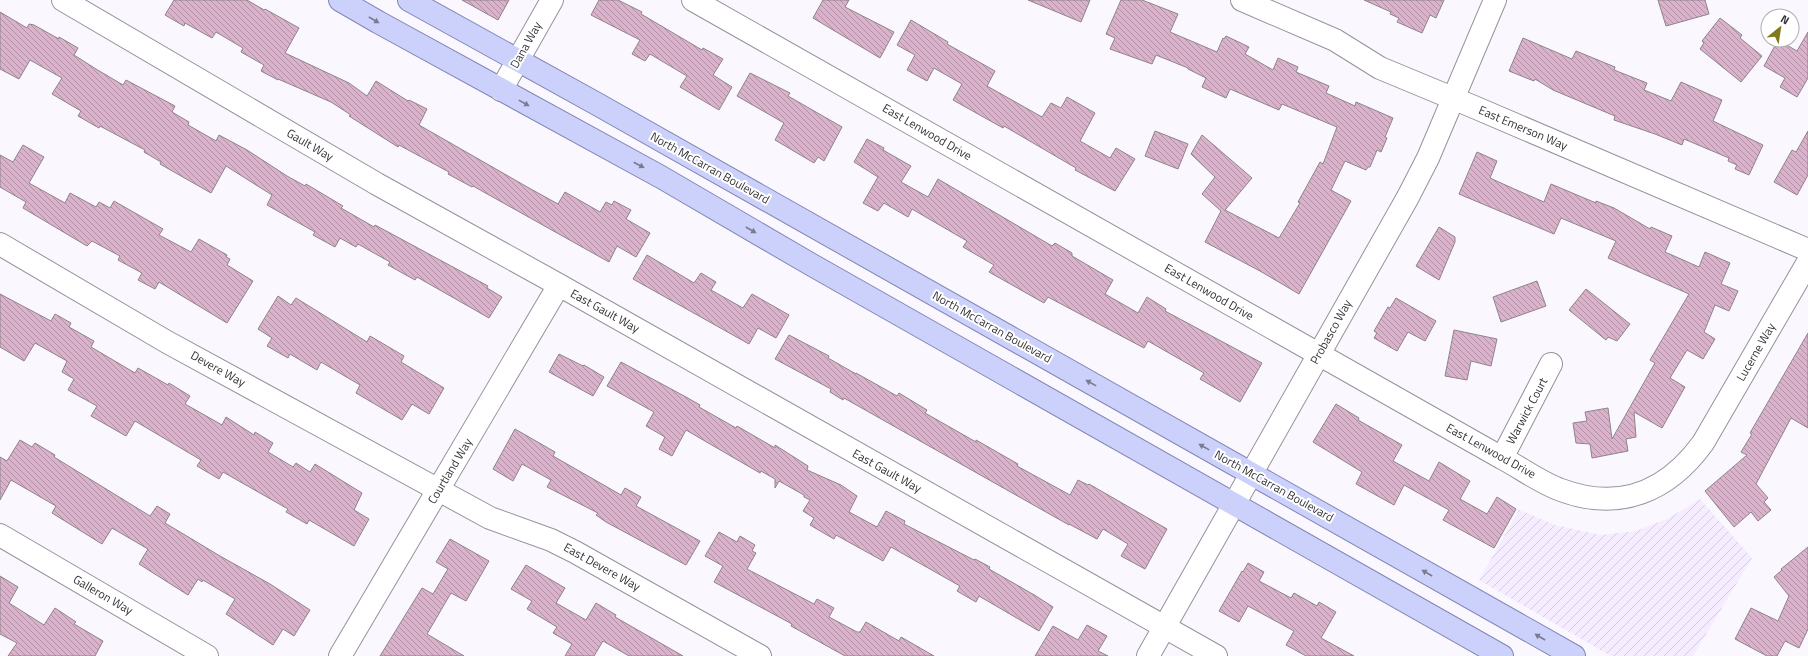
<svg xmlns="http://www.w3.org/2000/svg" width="1808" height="656" font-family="'Titillium Web',sans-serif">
<defs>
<pattern id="industrial-furrows" width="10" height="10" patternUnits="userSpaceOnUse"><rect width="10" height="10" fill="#f6ecff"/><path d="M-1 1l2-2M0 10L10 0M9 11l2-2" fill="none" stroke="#d4cbdb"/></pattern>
<pattern id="building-back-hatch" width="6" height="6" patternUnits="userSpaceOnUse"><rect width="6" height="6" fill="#dbb2cc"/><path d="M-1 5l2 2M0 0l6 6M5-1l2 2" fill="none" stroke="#b291a7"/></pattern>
</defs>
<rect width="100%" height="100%" fill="#fbf7fe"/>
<!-- industrial -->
<path fill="url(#industrial-furrows)" d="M 1700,499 L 1752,558 L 1693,656 L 1611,656 L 1479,580 L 1519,510 L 1555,525 L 1600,535 L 1636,531 L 1669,518 Z"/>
<!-- building -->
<path fill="url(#building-back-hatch)" stroke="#8f838a" d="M 174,0 L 247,0 L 264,10 L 265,9 L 299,28 L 285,53 L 349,83 L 367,96 L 376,81 L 408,101 L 409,100 L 427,109 L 419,125 L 529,188 L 558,204 L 565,192 L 600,212 L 606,202 L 612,205 L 614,201 L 631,210 L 626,219 L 650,233 L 636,257 L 617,246 L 609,262 L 473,186 L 472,187 L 448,174 L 449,172 L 399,145 L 398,147 L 349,116 L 351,115 L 331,102 L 278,79 L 278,80 L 261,71 L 264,65 L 241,52 L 243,48 L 216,32 L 212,38 L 185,23 L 184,26 L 165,15 Z
M 462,0 L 509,0 L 498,20 Z
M 599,0 L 618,0 L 642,12 L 641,14 L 702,50 L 703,48 L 723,59 L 713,75 L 732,87 L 719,110 L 680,87 L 687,76 L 650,54 L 645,61 L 632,54 L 640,40 L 591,15 Z
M 823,0 L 849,0 L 845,7 L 894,32 L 880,58 L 813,18 Z
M 1028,0 L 1090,0 L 1081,22 Z
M 1121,0 L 1142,0 L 1178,14 L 1170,32 L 1217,52 L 1223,38 L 1224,39 L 1226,36 L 1249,47 L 1245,54 L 1273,70 L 1278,58 L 1298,67 L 1296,72 L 1329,86 L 1326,93 L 1355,106 L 1356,102 L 1393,118 L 1385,137 L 1387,138 L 1381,152 L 1377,150 L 1370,167 L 1368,167 L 1366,170 L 1345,161 L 1331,190 L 1351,201 L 1299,294 L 1260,271 L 1205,242 L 1221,211 L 1202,194 L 1215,177 L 1191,154 L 1202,135 L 1252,178 L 1225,210 L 1279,238 L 1300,203 L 1298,202 L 1320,162 L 1323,164 L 1337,127 L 1282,104 L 1279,110 L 1230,89 L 1226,98 L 1202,87 L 1206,78 L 1188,69 L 1188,68 L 1156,55 L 1152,64 L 1110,49 L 1115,38 L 1106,34 Z
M 1364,0 L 1444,0 L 1436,18 L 1430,15 L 1422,33 L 1397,22 L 1399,18 L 1390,14 L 1391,12 Z
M 1658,0 L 1705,0 L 1709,14 L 1666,26 Z
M 0,12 L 27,28 L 29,24 L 34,25 L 59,39 L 59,37 L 78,48 L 74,55 L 96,69 L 123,85 L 126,80 L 175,106 L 172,112 L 189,122 L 188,125 L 216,141 L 219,135 L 247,150 L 287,176 L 305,186 L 306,184 L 343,206 L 341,208 L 374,227 L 375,225 L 390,233 L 488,286 L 487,288 L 502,297 L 489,318 L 417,277 L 415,280 L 388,265 L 390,262 L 358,244 L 356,247 L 340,238 L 335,247 L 313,235 L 315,232 L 267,205 L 272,195 L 226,166 L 211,193 L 160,164 L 161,162 L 144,152 L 145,150 L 100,126 L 99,128 L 78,116 L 81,111 L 52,94 L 62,78 L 30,60 L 19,79 L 0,69 Z
M 1720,18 L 1742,35 L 1740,38 L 1762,56 L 1741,82 L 1700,49 L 1704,43 L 1702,41 Z
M 911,20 L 948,42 L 947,44 L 995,71 L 987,86 L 1042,117 L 1051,103 L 1061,108 L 1067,97 L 1095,113 L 1080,141 L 1110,158 L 1116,148 L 1135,159 L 1115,191 L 1075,170 L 1076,168 L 1004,126 L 1003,128 L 953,100 L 962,84 L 934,68 L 927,81 L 907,70 L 915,55 L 897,45 Z
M 1808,32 L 1808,78 L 1797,97 L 1780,87 L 1785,78 L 1764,66 L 1778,40 L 1797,51 Z
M 1523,38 L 1572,59 L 1576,51 L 1615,67 L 1614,70 L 1647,83 L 1644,90 L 1671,101 L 1681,82 L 1722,100 L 1713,121 L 1763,145 L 1749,175 L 1735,169 L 1737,165 L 1728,161 L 1729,158 L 1684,139 L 1682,145 L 1655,134 L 1614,120 L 1615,116 L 1553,90 L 1535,79 L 1534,81 L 1509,71 Z
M 750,73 L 790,93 L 788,96 L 842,127 L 824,161 L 818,157 L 814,163 L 775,140 L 784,123 L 737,96 Z
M 1155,131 L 1188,144 L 1178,169 L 1145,156 Z
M 1808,131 L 1808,175 L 1797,195 L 1774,182 L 1792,150 L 1796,152 Z
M 867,139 L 884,148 L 883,150 L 911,166 L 901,182 L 928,197 L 938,179 L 1052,246 L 1055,243 L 1072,253 L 1072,256 L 1113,280 L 1105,294 L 1138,313 L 1147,297 L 1166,309 L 1165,311 L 1262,363 L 1240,402 L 1200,379 L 1204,373 L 1148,341 L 1144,348 L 1048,297 L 1044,303 L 989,272 L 994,265 L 963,247 L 967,241 L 912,209 L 908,217 L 884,203 L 878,211 L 863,203 L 878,177 L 854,162 Z
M 23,145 L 44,157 L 29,183 L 65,203 L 70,193 L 96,207 L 99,202 L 110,208 L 114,201 L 163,229 L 159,235 L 191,252 L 199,239 L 227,255 L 226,257 L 230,259 L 227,265 L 253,281 L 227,323 L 159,282 L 155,289 L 138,280 L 142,273 L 118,260 L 120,256 L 92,241 L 87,246 L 23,208 L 26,202 L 0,187 L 0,155 L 13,162 Z
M 1477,152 L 1497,161 L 1490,178 L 1512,188 L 1544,202 L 1551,184 L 1596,203 L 1596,201 L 1614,208 L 1650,229 L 1651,227 L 1672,236 L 1665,252 L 1699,267 L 1705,252 L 1730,263 L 1721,284 L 1738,291 L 1729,311 L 1715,305 L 1704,332 L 1715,339 L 1703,359 L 1687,350 L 1670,378 L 1685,387 L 1662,428 L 1634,412 L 1636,437 L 1626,439 L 1628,451 L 1592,458 L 1590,444 L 1576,443 L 1573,423 L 1587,421 L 1585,412 L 1608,408 L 1612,439 L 1655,363 L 1650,360 L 1689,294 L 1608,258 L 1616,241 L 1561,218 L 1554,234 L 1459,194 Z
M 1439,227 L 1455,237 L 1455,242 L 1439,280 L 1416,266 Z
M 647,255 L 694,283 L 701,273 L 716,282 L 711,290 L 743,308 L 752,294 L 789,315 L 776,338 L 758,328 L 749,344 L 633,279 Z
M 1537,281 L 1546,306 L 1501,322 L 1493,297 Z
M 1586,289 L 1630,324 L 1617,341 L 1608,337 L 1606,340 L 1569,310 Z
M 0,294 L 51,321 L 55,314 L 71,323 L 69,327 L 94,341 L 91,347 L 135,373 L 138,368 L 168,385 L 169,383 L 190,396 L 185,404 L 222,425 L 226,417 L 254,435 L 255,432 L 273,443 L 268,452 L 293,467 L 296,463 L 310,472 L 315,464 L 362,493 L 354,510 L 369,519 L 354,546 L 309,520 L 307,524 L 286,512 L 288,509 L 223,472 L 219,479 L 197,466 L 201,460 L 135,421 L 126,436 L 91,416 L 97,406 L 68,390 L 74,379 L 62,372 L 67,361 L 35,343 L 24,361 L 0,347 Z
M 278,296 L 291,305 L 296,298 L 367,342 L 370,336 L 404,356 L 401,362 L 444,388 L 429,414 L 412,404 L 402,420 L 356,393 L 360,385 L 321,362 L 317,370 L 290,354 L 288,358 L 267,346 L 272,338 L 258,329 Z
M 1396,298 L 1436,321 L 1425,341 L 1408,332 L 1397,351 L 1374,338 L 1377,333 L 1374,331 L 1388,307 L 1390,308 Z
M 1454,330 L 1497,339 L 1491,366 L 1471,361 L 1467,380 L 1445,376 Z
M 1808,333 L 1808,428 L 1791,418 L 1756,484 L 1768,498 L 1764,502 L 1771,510 L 1758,521 L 1751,512 L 1734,527 L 1705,491 L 1747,455 L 1741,452 L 1752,434 L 1750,433 Z
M 789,335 L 829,356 L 828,358 L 856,374 L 856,373 L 897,396 L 899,393 L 927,410 L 925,413 L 976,442 L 976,440 L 1018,464 L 1017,466 L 1070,495 L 1078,480 L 1088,485 L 1089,484 L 1167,529 L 1145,569 L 1121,556 L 1128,544 L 1103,529 L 1097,539 L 1069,524 L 1069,525 L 844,398 L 843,400 L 830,392 L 831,389 L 775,359 Z
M 559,354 L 583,366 L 584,365 L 604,377 L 593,396 L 549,372 Z
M 621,362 L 686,397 L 700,405 L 699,407 L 736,428 L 737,426 L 775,448 L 775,445 L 808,466 L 807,470 L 841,485 L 857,496 L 849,512 L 877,527 L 886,511 L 905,521 L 904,524 L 974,560 L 975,559 L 990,567 L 989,569 L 1036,596 L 1053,607 L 1039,631 L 979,596 L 976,602 L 957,591 L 960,586 L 891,547 L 883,561 L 836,535 L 834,539 L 810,525 L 814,518 L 803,511 L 810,500 L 804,497 L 804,495 L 779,481 L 775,488 L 775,479 L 761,471 L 760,473 L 686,430 L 672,456 L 659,449 L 665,437 L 646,426 L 654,412 L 607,386 Z
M 1336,404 L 1359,418 L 1358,420 L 1402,445 L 1393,461 L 1429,481 L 1439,462 L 1470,481 L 1460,499 L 1487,514 L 1497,497 L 1516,509 L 1494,548 L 1443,520 L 1449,510 L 1404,485 L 1394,505 L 1356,484 L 1362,472 L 1313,442 Z
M 515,429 L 555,452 L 553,456 L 621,495 L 625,488 L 641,497 L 636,506 L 700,541 L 686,565 L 606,522 L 596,515 L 598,513 L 547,487 L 551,480 L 522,464 L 513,481 L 493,469 Z
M 20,440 L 32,447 L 35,443 L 55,455 L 54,457 L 150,516 L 157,506 L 170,514 L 165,523 L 220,556 L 270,584 L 310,610 L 294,636 L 283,629 L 273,645 L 226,614 L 235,599 L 203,580 L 202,582 L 198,579 L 188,595 L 139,564 L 148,549 L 112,528 L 102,544 L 52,513 L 56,506 L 11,480 L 0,500 L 0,457 L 7,461 Z
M 719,532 L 737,542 L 740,536 L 755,545 L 752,551 L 756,553 L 747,569 L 814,604 L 817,599 L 834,608 L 829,617 L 857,632 L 860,632 L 866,622 L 899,641 L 901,637 L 934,656 L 845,656 L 791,626 L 792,624 L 714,582 L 723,566 L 705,556 Z
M 450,539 L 489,561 L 466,601 L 451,593 L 427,634 L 464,656 L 380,656 L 422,588 L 433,594 L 448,569 L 436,562 Z
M 1808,547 L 1808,629 L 1799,648 L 1785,641 L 1777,656 L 1767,656 L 1735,639 L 1751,608 L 1778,621 L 1789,596 L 1774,577 L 1782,570 L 1781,569 Z
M 1248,563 L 1264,572 L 1259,581 L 1291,598 L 1294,593 L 1317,606 L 1319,602 L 1336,612 L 1321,638 L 1354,656 L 1306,656 L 1286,645 L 1294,631 L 1248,606 L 1239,622 L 1219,611 L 1242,571 L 1243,572 Z
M 526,565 L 565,588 L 556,603 L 586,620 L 596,603 L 616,615 L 615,617 L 683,656 L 629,656 L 603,641 L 594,656 L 565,656 L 572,644 L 553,633 L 557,627 L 527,609 L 532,601 L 511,589 Z
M 0,576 L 18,587 L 9,603 L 44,625 L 55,608 L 76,622 L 74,624 L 103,641 L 95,656 L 8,656 L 17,643 L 0,634 Z
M 1087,625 L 1107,636 L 1098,651 L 1108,656 L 1035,656 L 1053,626 L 1078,640 Z"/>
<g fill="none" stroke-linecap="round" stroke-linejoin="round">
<defs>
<path id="minor" d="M 63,0 L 377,184 L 559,285 L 1216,656
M 693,0 L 1502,458 C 1521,468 1541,483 1561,490 C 1620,512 1668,491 1703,443 L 1808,262
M 1242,0 L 1335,40 L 1380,68 L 1474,107 L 1808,250
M 501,90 L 552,0
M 0,244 L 167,342 L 490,518 L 551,540 L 575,552 L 760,656
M 1502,458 L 1551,364
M 0,535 L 207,656
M 340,656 L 559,285"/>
<path id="tertiary" d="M 1148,656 L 1408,197 L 1428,158 L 1495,0"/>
<path id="primary" d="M 340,0 L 378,22 L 661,177 L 812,265 L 1502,656
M 409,0 L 597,104 L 1574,656"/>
</defs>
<!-- minor casing -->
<use href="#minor" stroke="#97919c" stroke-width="24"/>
<!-- tertiary casing -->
<use href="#tertiary" stroke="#97919c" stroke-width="24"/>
<!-- primary casing -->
<use href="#primary" stroke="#8186b5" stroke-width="24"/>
<!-- minor -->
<use href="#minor" stroke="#fff" stroke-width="22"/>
<!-- tertiary -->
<use href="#tertiary" stroke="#fff" stroke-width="22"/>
<!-- primary -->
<use href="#primary" stroke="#ccd1fb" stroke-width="22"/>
</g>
<!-- one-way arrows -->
<defs><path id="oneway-solid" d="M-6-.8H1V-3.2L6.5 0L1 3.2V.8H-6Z"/></defs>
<g fill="#7a7a90">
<use href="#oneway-solid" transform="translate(374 20) rotate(30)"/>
<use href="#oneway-solid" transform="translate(524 103) rotate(29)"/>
<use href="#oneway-solid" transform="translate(639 165) rotate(28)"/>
<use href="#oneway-solid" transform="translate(751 230) rotate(30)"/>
<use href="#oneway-solid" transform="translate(1091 383) rotate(-151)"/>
<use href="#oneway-solid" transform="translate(1204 447) rotate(-151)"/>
<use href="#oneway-solid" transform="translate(1427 573) rotate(-150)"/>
<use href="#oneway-solid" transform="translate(1540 637) rotate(-150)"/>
</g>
<g text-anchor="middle" stroke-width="4" stroke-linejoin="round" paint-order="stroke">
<!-- street labels -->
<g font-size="12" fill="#363338" stroke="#fff">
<text transform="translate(526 45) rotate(-61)" y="4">Dana Way</text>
<text transform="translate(1523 128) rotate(23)" y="4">East Emerson Way</text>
<text transform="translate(927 132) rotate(30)" y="4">East Lenwood Drive</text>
<text transform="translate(310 145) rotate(30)" y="4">Gault Way</text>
<text transform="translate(710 168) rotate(29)" y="4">North McCarran Boulevard</text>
<text transform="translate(1209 292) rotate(30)" y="4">East Lenwood Drive</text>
<text transform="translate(605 311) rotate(29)" y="4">East Gault Way</text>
<text transform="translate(992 327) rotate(29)" y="4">North McCarran Boulevard</text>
<text transform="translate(1331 332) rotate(-61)" y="4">Probasco Way</text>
<text transform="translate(1756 352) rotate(-60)" y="4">Lucerne Way</text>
<text transform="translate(218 369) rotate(29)" y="4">Devere Way</text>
<text transform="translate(1527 411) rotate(-62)" y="4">Warwick Court</text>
<text transform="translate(1491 451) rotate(29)" y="4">East Lenwood Drive</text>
<text transform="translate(450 471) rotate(-59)" y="4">Courtland Way</text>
<text transform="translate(887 471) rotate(29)" y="4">East Gault Way</text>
<text transform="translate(1274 486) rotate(29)" y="4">North McCarran Boulevard</text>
<text transform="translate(602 567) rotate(29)" y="4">East Devere Way</text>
<text transform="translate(103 595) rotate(30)" y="4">Galleron Way</text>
</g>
</g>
<!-- north arrow -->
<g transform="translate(1780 28) rotate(30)"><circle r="19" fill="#ffffff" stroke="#afadaf"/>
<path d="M0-3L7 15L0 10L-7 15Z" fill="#80791f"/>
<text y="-6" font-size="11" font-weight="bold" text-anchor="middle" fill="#363338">N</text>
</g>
</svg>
